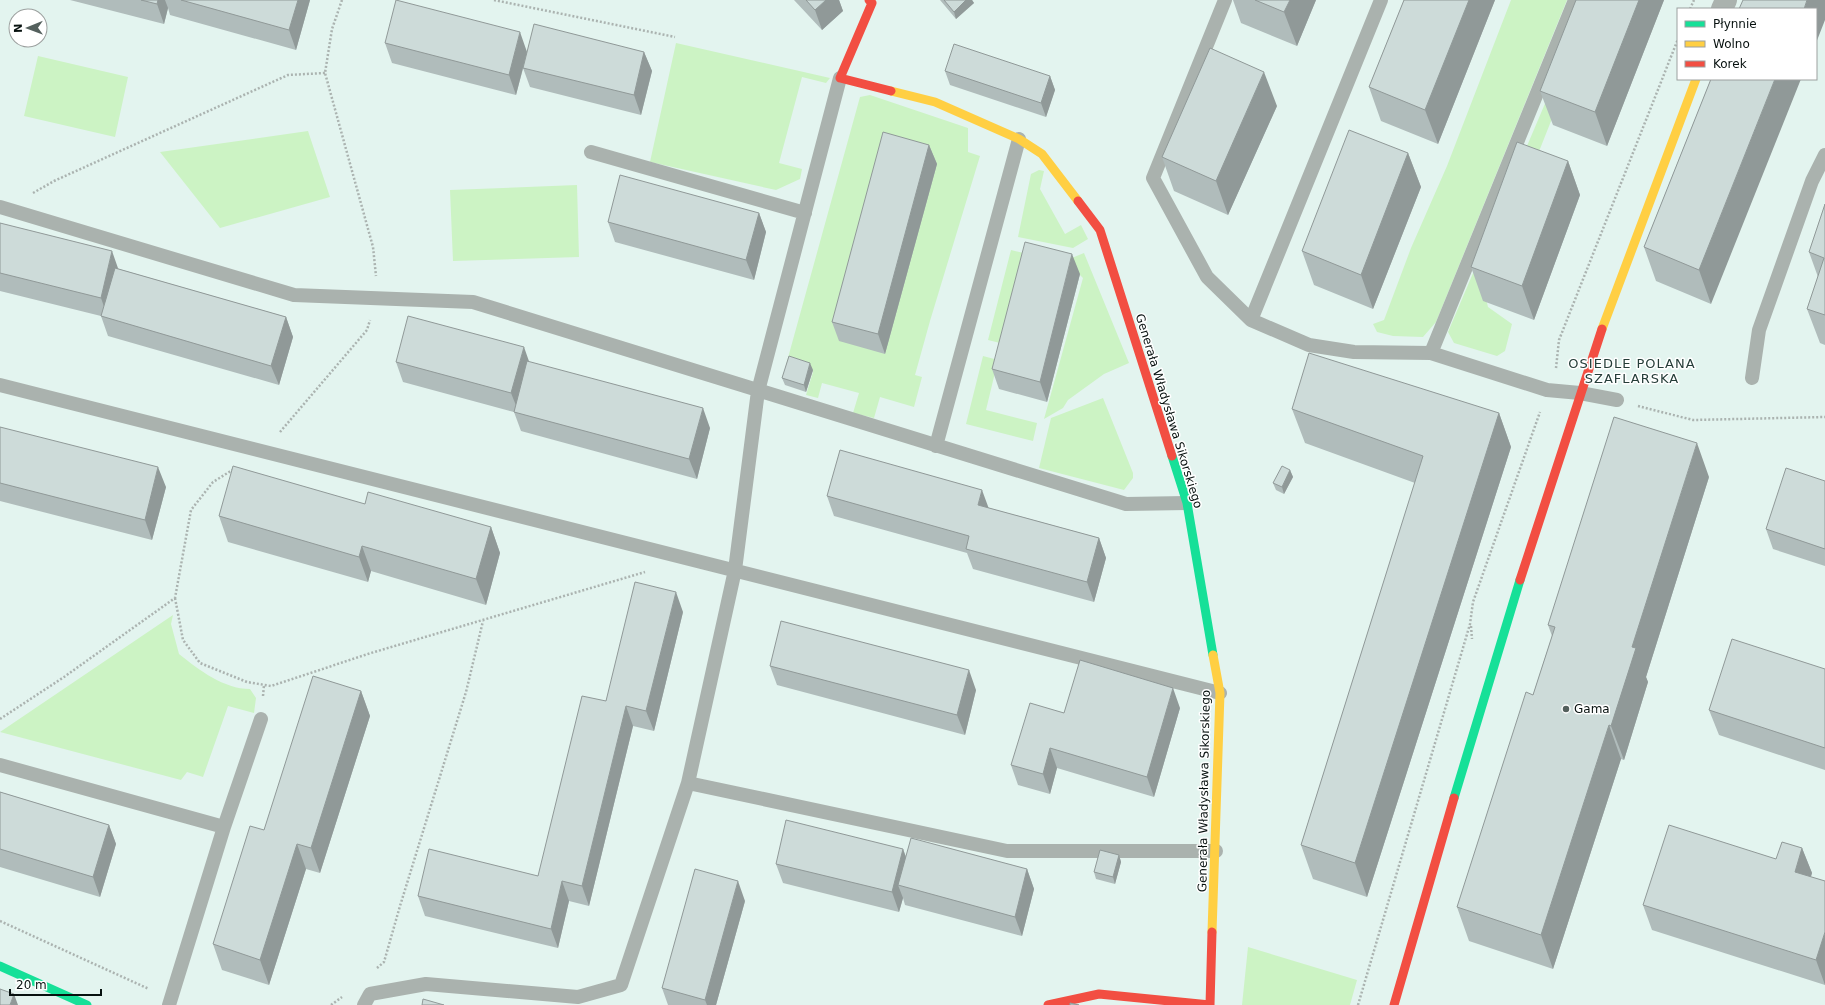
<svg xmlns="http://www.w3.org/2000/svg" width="1825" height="1005" font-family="'DejaVu Sans',sans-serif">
<rect width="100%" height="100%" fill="#e3f4ef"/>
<!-- green -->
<path fill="#ccf3c4" d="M 1511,0 L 1567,0 L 1436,322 L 1423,337 L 1393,336 L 1377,332 L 1373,324 L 1384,320 L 1411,248 L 1447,166 Z
M 1589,0 L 1599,0 L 1484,290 L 1488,307 L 1512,324 L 1505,351 L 1497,356 L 1454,343 L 1448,332 Z
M 676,43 L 830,78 L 826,83 L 802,77 L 779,163 L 802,169 L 800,179 L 776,190 L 650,162 Z
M 38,56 L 128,77 L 115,137 L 24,116 Z
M 870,95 L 968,128 L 968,152 L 980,156 L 930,321 L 915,375 L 922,377 L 914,407 L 880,397 L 874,418 L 853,413 L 859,393 L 822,383 L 818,398 L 806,395 L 813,372 L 786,365 L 860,97 Z
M 308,131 L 330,197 L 220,228 L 160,152 Z
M 1039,170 L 1044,171 L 1040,189 L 1065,234 L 1081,225 L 1088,239 L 1073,248 L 1018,237 L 1031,174 Z
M 577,185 L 579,257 L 453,261 L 450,190 Z
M 1011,250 L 1062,262 L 1084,253 L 1129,363 L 1104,374 L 1068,400 L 1063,408 L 1044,419 L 1083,278 L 1073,268 L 1004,344 L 988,340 Z
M 983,356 L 998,360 L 986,410 L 1037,423 L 1033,441 L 966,424 Z
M 1103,398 L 1133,473 L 1133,478 L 1124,490 L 1039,468 L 1051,418 Z
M 173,615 L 171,624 L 179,654 C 199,670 224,689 250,689 L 256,698 L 254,713 L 228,706 L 203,777 L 187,772 L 181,780 L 0,732 Z
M 1248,947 L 1357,980 L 1350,1005 L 1242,1005 Z"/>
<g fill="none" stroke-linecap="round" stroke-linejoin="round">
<!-- path -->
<path stroke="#abb3b0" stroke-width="2.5" stroke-dasharray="2 2" stroke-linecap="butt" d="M 342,0 L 332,29 L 325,73 L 373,247 L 376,276
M 494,0 L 675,37
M 1690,9 L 1694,0
M 33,193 L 54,181 L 288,75 L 325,73
M 1556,368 L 1559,340 L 1678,39
M 1638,406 L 1693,420 L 1825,417
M 280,432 L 367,330 L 370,320
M 175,598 L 183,640 L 200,663 L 247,682 L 271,686 L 371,653 L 645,572
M 1471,626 L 1472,639
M 263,696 L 264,685
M 0,719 L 64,677 L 175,598 L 191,510 L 213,482 L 234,469
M 0,921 L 149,989
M 377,968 L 384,962 L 400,906 L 466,692 L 483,621
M 331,1005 L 342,997
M 1358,1005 L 1470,624 L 1473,602 L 1540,412"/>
<!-- lane -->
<path stroke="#aab2ae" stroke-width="14" d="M 1225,0 L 1153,178 L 1207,277 L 1251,320 L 1309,345 L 1354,352 L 1431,353 L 1547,390 L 1580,393 L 1617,400
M 591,152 L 805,213
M 0,207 L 294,295 L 473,302 L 1126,504 L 1187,503
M 1251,320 L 1381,0
M 1431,353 L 1575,0
M 1752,378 L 1759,330 L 1812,181 L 1825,155
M 0,385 L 1220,693
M 936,446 L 1019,139
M 0,765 L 224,827
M 688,783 L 1007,851 L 1216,851
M 169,1005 L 224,827 L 261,719
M 364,1005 L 370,994 L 426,984 L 578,997 L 621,985 L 688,783 L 735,570 L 758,391 L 840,78"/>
<!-- street -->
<path stroke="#aab2ae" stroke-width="22" d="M 1722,9 L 1726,0"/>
<!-- fast -->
<path stroke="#16e098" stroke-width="9" d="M 1172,456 L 1187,503 L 1213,655
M 1454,798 L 1520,580
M 0,966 L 87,1005"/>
<!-- slow -->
<path stroke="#ffcf43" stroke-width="9" d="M 891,91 L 935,102 L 1019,139 L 1042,154 L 1078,201
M 1602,329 L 1696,79
M 1212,932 L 1220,693 L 1213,655"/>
<!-- jam -->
<path stroke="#f24e42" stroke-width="9" d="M 869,0 L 872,3 L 840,78 L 891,91
M 1078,201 L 1100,230 L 1172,456
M 1520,580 L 1602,329
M 1048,1005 L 1099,994 L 1210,1005 L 1212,932
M 1394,1005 L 1454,798"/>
</g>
<!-- wall -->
<path fill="#b0bcbb" d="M 70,0 L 310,0 L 296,50 L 170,15 L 168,8 L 164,24 Z
M 794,0 L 839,0 L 843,11 L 822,30 Z
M 940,0 L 972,0 L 974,3 L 956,19 Z
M 1233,0 L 1316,0 L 1297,46 L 1241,23 Z
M 1404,0 L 1495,0 L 1438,144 L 1381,121 L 1369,87 Z
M 1576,0 L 1664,0 L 1607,146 L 1553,125 L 1540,91 Z
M 385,43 L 527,52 L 644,52 L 652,71 L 641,115 L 530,87 L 523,68 L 524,65 L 516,95 L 392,63 Z
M 945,71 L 1050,76 L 1055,90 L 1046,117 L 950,85 Z
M 1711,79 L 1711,304 L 1656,281 L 1644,247 Z
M 1277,106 L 1228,215 L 1174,191 L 1162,157 Z
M 929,145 L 937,164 L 885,354 L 839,341 L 832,322 Z
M 1408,153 L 1421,187 L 1373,309 L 1314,285 L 1302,251 Z
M 1568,161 L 1580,195 L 1534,320 L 1483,301 L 1471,267 Z
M 1825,204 L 1825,345 L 1820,343 L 1807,309 L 1818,277 L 1809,252 Z
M 759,213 L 766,232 L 754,280 L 615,242 L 608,222 Z
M 0,223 L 119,269 L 286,317 L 293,337 L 279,385 L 108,336 L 101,316 L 0,291 Z
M 1080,274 L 1047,402 L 999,389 L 992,369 Z
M 396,362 L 529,362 L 710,428 L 697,479 L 521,431 L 514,412 L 403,382 Z
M 813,370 L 806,392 L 785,385 L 782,378 Z
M 1292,409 L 1499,413 L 1511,447 L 1367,897 L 1313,879 L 1301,845 L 1415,483 L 1305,443 Z
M 0,427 L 166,487 L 152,540 L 0,501 Z
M 1290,470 L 1293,477 L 1284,494 L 1276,490 L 1273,483 Z
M 1709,477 L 1646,677 L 1648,682 L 1624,760 L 1621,759 L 1553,969 L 1469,941 L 1457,907 L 1533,695 L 1552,636 L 1548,625 Z
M 1825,481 L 1825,566 L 1773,549 L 1766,529 Z
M 827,496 L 989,508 L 1099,538 L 1106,558 L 1094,602 L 973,569 L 967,553 L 834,516 Z
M 365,504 L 491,527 L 500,553 L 486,605 L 371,571 L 368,582 L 228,542 L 219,516 Z
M 683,612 L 654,731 L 633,726 L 589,906 L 569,901 L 558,948 L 425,916 L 418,896 L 538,876 L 606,701 Z
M 770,666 L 976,690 L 965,735 L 777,685 Z
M 1825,669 L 1825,770 L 1719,735 L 1709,710 Z
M 361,691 L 370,716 L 320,873 L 306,869 L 269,985 L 222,970 L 213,944 L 264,830 Z
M 1180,708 L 1154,797 L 1057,768 L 1050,794 L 1018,785 L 1011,765 L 1064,713 Z
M 0,792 L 109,825 L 116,844 L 100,897 L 0,867 Z
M 1802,848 L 1812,873 L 1811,877 L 1825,881 L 1825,985 L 1652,930 L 1643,905 L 1776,859 Z
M 903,849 L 906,857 L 1027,869 L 1034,889 L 1022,936 L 905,905 L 903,898 L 899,912 L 783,883 L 776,864 Z
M 1119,855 L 1121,862 L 1115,884 L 1096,879 L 1094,872 Z
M 745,901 L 716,1005 L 668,1005 L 662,988 Z"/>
<!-- shaded-wall -->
<path fill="#909998" d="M 158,0 L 165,0 L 168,8 L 164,24 L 157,4 Z
M 298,0 L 310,0 L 296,50 L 289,30 Z
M 826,0 L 839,0 L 843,11 L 822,30 L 815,10 Z
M 966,0 L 972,0 L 974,3 L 956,19 L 954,12 Z
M 1290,0 L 1316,0 L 1297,46 L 1284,12 Z
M 1469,0 L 1495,0 L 1438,144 L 1425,110 Z
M 1639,0 L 1664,0 L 1607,146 L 1595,112 Z
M 1807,0 L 1825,0 L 1825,20 L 1816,43 L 1816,9 L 1804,9 Z
M 520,32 L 527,52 L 516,95 L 509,75 Z
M 644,52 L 652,71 L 641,115 L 634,95 Z
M 1264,72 L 1277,106 L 1228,215 L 1216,181 Z
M 1050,76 L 1055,90 L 1046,117 L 1041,103 Z
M 1775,79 L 1801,79 L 1711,304 L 1699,270 Z
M 929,145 L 937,164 L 885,354 L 878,334 Z
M 1408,153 L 1421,187 L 1373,309 L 1361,275 Z
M 1568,161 L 1580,195 L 1534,320 L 1522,286 Z
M 759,213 L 766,232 L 754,280 L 746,260 Z
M 112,251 L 119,271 L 108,318 L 101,298 Z
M 1072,254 L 1080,274 L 1047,402 L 1040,382 Z
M 286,317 L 293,337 L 279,385 L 271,366 Z
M 524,347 L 531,367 L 519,413 L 511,393 Z
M 810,363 L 813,370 L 806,392 L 804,385 Z
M 703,408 L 710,428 L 697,479 L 689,459 Z
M 1499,413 L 1511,447 L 1367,897 L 1355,863 Z
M 1697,443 L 1709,477 L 1646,677 L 1648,682 L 1624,760 L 1611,726 L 1632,647 Z
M 158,467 L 166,487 L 152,540 L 145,520 Z
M 1290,470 L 1293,477 L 1284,494 L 1282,487 Z
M 982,490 L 989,509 L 978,505 Z
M 491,527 L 500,553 L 486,605 L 476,579 Z
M 1099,538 L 1106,558 L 1094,602 L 1087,582 Z
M 362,546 L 371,571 L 368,582 L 359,557 Z
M 676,592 L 683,612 L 654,731 L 646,711 Z
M 969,670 L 976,690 L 965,735 L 957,715 Z
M 1173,688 L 1180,708 L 1154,797 L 1147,777 Z
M 361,691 L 370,716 L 320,873 L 311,848 Z
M 626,706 L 633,726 L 589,906 L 582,886 Z
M 1609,725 L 1621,759 L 1553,969 L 1541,935 Z
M 1050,748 L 1057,768 L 1050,794 L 1043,774 Z
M 109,825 L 116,844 L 100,897 L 93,877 Z
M 297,844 L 306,869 L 269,985 L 260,960 Z
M 1802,848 L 1812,873 L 1804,897 L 1795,872 Z
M 903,849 L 910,869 L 898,885 L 903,898 L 899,912 L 892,892 Z
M 1119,855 L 1121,862 L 1115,884 L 1113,877 Z
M 1027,869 L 1034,889 L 1022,936 L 1015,917 Z
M 562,881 L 569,901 L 558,948 L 551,929 Z
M 738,881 L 745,901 L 716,1005 L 707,1005 L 705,1000 Z
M 1825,932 L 1825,985 L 1816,960 Z
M 14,994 L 18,1005 L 10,1005 Z"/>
<!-- building -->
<path fill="#cddbd9" stroke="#909998" d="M 141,0 L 158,0 L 157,4 Z
M 181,0 L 298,0 L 289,30 Z
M 396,0 L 520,32 L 509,75 L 385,43 Z
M 806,0 L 826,0 L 815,10 Z
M 944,0 L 966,0 L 954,12 Z
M 1255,0 L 1290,0 L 1284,12 Z
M 1404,0 L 1469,0 L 1425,110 L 1369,87 Z
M 1576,0 L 1639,0 L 1595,112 L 1540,91 Z
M 1743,0 L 1807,0 L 1804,9 L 1739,9 Z
M 534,24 L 644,52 L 634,95 L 523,68 Z
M 954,44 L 1050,76 L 1041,103 L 945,71 Z
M 1210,48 L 1264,72 L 1216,181 L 1162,157 Z
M 1711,79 L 1775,79 L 1699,270 L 1644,247 Z
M 1349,130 L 1408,153 L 1361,275 L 1302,251 Z
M 883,132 L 929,145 L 878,334 L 832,322 Z
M 1517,142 L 1568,161 L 1522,286 L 1471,267 Z
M 620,175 L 759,213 L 746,260 L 608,222 Z
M 1825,204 L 1825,315 L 1807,309 L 1824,258 L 1809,252 Z
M 0,223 L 112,251 L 101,298 L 0,273 Z
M 1025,242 L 1072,254 L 1040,382 L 992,369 Z
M 115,268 L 286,317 L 271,366 L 101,316 Z
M 408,316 L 524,347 L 511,393 L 396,362 Z
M 1309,353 L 1499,413 L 1355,863 L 1301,845 L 1423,456 L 1292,409 Z
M 789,356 L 810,363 L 804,385 L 782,378 Z
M 527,361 L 703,408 L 689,459 L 514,412 Z
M 1614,417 L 1697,443 L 1632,647 L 1636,648 L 1611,726 L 1609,725 L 1541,935 L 1457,907 L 1526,692 L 1533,695 L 1555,627 L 1548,625 Z
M 0,427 L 158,467 L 145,520 L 0,483 Z
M 840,450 L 982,490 L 978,505 L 1099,538 L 1087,582 L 966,549 L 969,536 L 827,496 Z
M 233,466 L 365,504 L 368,492 L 491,527 L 476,579 L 362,546 L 359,557 L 219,516 Z
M 1282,466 L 1290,470 L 1282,487 L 1273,483 Z
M 1786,468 L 1825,481 L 1825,549 L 1766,529 Z
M 635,582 L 676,592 L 646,711 L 626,706 L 582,886 L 562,881 L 551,929 L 418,896 L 429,849 L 538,876 L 582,696 L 606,701 Z
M 781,621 L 969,670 L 957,715 L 770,666 Z
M 1732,639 L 1825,669 L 1825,748 L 1709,710 Z
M 1080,660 L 1173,688 L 1147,777 L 1050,748 L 1043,774 L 1011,765 L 1030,703 L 1064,713 Z
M 313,676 L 361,691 L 311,848 L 297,844 L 260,960 L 213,944 L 250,826 L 264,830 Z
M 0,792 L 109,825 L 93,877 L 0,849 Z
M 786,820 L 903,849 L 892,892 L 776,864 Z
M 1669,825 L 1776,859 L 1782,842 L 1802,848 L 1795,872 L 1825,881 L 1825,932 L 1816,960 L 1643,905 Z
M 911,838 L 1027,869 L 1015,917 L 898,885 Z
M 1100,850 L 1119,855 L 1113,877 L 1094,872 Z
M 695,869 L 738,881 L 705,1000 L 662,988 Z
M 0,989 L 14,994 L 10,1005 L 0,1005 Z
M 423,999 L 444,1005 L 422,1005 Z
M 1070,1003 L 1079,1005 L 1070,1005 Z"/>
<!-- markers -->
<circle fill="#54605d" stroke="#fff" stroke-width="1.5" cx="1566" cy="709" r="4"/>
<g text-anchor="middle" stroke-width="3" stroke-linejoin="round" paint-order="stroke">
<!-- street labels -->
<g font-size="12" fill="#07110f" stroke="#fff">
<text transform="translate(1169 411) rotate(73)" y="4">Generała Władysława Sikorskiego</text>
<text transform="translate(1204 791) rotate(-89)" y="4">Generała Władysława Sikorskiego</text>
</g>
<!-- poi labels -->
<g font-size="12" fill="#07110f" stroke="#fff" text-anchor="start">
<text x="1574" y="713">Gama</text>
</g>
<!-- neighbourhood labels -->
<g font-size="13" letter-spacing="1" fill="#253d38" stroke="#fff">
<text x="1632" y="368">OSIEDLE POLANA<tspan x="1632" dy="15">SZAFLARSKA</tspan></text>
</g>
</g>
<!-- legend -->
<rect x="1677" y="8" width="140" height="72" fill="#ffffff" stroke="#9ca09f"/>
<rect x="1685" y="21" width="20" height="6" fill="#16e098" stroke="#9ca09f"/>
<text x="1713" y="28" font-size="12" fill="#07110f">Płynnie</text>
<rect x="1685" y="41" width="20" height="6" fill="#ffcf43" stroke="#9ca09f"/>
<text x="1713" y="48" font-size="12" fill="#07110f">Wolno</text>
<rect x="1685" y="61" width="20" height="6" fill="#f24e42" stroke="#9ca09f"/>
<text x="1713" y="68" font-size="12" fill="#07110f">Korek</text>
<!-- north arrow -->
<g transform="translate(28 28) rotate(269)"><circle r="19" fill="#ffffff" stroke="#9ca09f"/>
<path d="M0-3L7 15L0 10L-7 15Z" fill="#54605d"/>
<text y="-6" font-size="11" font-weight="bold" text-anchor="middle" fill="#07110f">N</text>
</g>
<!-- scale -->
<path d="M10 989v6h91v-6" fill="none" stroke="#07110f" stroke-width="2"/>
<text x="16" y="989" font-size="12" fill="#07110f" stroke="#ffffff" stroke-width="3" paint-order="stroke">20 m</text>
</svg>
